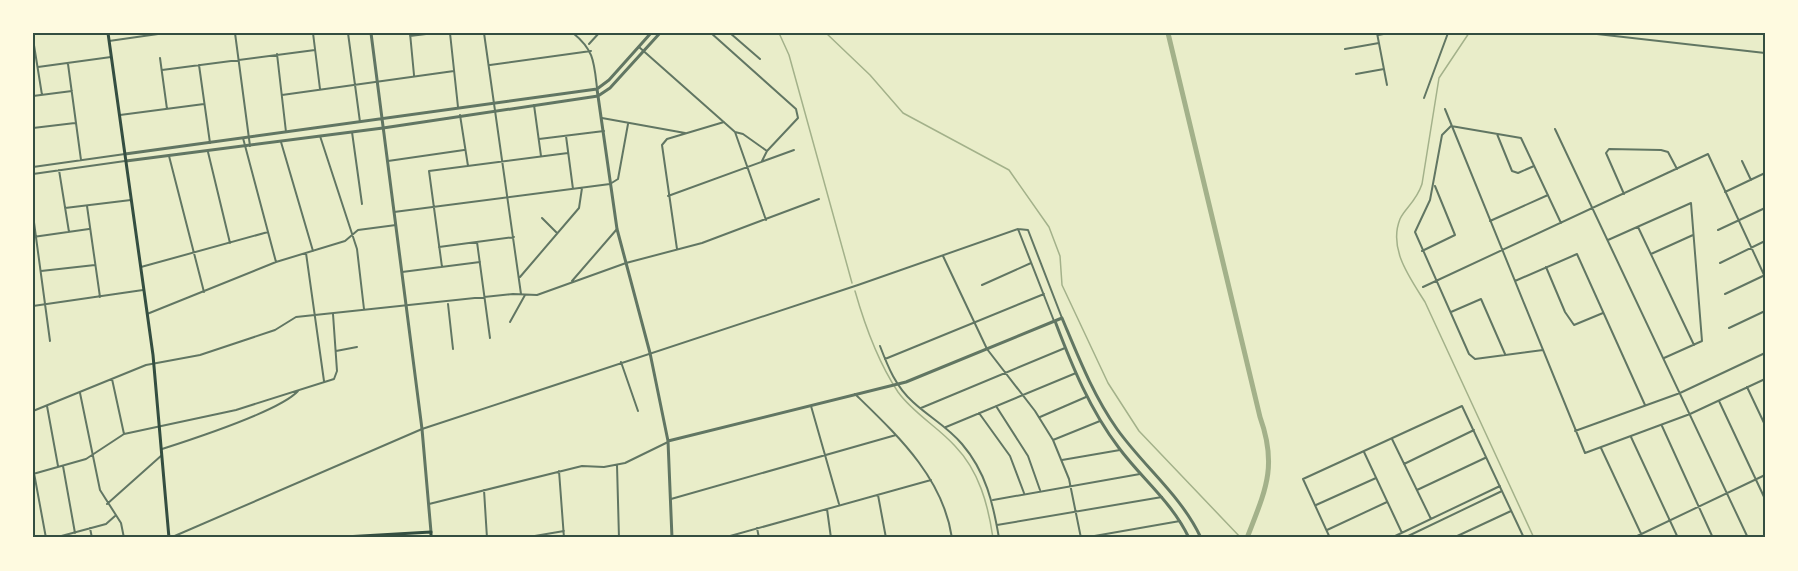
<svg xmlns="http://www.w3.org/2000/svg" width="1798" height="571" font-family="'Space Grotesk',sans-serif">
<rect width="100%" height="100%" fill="#e9edc9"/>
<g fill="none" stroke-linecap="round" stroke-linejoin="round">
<!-- stream -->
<path stroke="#a3b18a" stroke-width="1.5" d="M 779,33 L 789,55 L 852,283
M 826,33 L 870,75 L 903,113 L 1009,170 L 1049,227 L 1060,256 L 1062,285 L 1108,383 L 1139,431 L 1241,538
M 1469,33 L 1439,78 L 1422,184 C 1416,202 1405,208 1400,219 C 1388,249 1410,278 1425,302 L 1534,538
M 855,291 C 865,326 878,362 898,392 C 913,413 938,427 955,446 C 979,471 988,504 993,538"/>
<!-- canal -->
<path stroke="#a3b18a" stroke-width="5" d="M 1168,33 L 1260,417 C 1278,467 1265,491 1247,538"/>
<!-- minor -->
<path stroke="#617663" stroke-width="2" d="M 235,33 L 250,146
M 313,33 L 320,89
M 348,33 L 360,122
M 410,33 L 414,75
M 450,33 L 458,107
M 484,33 L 521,294
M 573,33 C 594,50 594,62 597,88
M 711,33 L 796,109 L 798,118 L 767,151 L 762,161
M 730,33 L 760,59
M 1377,33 L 1387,85
M 1588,33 L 1765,53
M 33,34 L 41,33
M 1378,35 L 1389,33
M 410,36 L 434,33
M 33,39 L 42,95
M 109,41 L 165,33
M 589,44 L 599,33
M 639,47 L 735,132 L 766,220
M 1345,49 L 1379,43
M 277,54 L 286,132
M 160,58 L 167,109
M 68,64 L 81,160
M 199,65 L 210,143
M 490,65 L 591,51
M 38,67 L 111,57
M 162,70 L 315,50
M 1356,74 L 1384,69
M 282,95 L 454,71
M 33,96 L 72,91
M 1424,98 L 1448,33
M 534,105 L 541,156
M 1445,109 L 1585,453 L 1690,414 L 1765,379
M 120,115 L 204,104
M 460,115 L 468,166
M 602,118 L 685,133
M 33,128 L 75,123
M 1555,129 L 1748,538
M 352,132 L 362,204
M 735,132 L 743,134 L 767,151
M 1497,134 L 1512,171 L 1518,173 L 1534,166
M 320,136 L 357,249 L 364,309
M 566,136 L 573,189
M 243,138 L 276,262
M 539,139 L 604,131
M 281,142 L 313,251
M 208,152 L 230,243
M 169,156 L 204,292
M 388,161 L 464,150
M 1742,161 L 1751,180
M 33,167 L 125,154
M 59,170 L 69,232
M 33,174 L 125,161
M 1725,192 L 1765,173
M 1624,194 L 1606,153 L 1609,149 L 1661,150 L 1668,152 L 1677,169
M 668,196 L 794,150
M 87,206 L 100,297
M 65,208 L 131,200
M 394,212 L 610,184 L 618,179 L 628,124
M 33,215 L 50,341
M 542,218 L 557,233
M 1490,221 L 1548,195
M 1638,227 L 1694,345
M 1018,229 L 1054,321
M 1718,230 L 1765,208
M 33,237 L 89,229
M 1608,240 L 1691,203 L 1702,341 L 1664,358
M 477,242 L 490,338
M 439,247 L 514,237
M 677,249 L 662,145 L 667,139 L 724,122
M 1422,251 L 1455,235 L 1435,186
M 306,253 L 324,381
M 1651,254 L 1693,235
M 943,256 L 987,349 L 1035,411 L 1053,440 L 1069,479 L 1081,538
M 1720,263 L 1765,241
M 141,267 L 268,232
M 442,267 L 429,171 L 568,153
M 1546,267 L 1565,312 L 1574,325 L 1603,313
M 41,271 L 95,265
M 402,272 L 480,262
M 520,277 L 579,208 L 582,188
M 572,281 L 617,229
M 1515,281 L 1577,254 L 1645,405
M 982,285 L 1031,263
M 1423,287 L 1708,154 L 1765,277
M 1725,294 L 1765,275
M 448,304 L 453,349
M 33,306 L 143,290
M 1451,312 L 1481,299 L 1505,354
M 147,314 L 276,262 L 345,241 L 358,230 L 396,225
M 510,322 L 525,295
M 1729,328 L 1765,311
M 880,346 C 888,367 896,387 913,402 C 929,417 948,427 962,444 C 986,472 993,503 999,538
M 1543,350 L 1475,359 L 1469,354 L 1415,232 L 1430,200 L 1442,135 L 1451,126 L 1521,138 L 1561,223
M 336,351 L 357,347
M 885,359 L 1044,294
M 621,362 L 638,411
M 112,379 L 124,434
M 1747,387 L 1765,425
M 80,393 L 100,490 L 121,523 L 124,538
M 855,394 C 897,435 943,477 952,538
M 1719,401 L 1765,499
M 47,406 L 58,466
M 811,406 L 839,504
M 996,406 L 1028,456 L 1040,490
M 921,408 L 1065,348
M 33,411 L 146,365 L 200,355 L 275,330 L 296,317 L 513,294 L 537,295 L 626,263 L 702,243 L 819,199
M 979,413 L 1010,456 L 1024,493
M 1040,417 L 1086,397
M 1662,426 L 1713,538
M 946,427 L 1076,373
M 1575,431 L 1680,393 L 1765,353
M 1631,437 L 1678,538
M 1392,439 L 1431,519
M 1053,440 L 1100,421
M 1601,448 L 1643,538
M 162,449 C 190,440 280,411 298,391
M 1364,452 L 1402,533
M 1062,460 L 1120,450
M 1404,464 L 1474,430
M 617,465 L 619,538
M 63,466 L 75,533
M 559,471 L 564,538
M 34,473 L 46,538
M 33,474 L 86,459 L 124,434 L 236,410 L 334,379 L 337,371 L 333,314
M 484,490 L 487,538
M 1417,490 L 1485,458
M 878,495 L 886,538
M 671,499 L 896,435
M 993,500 L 1140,474
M 107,504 L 162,455
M 429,504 L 582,466 L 604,467 L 625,463 L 668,442
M 1316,505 L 1376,478
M 827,509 L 831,538
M 997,525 L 1162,497
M 90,528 L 92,538
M 757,528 L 759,538
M 1327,530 L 1387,502
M 54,538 L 106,524 L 115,516
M 170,538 L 422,429 L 858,285 L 1018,229 L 1028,230 L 1062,318
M 523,538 L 564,531
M 723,538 L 931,480
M 1083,538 L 1180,521
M 1330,538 L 1303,479 L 1462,406 L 1524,538
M 1391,538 L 1500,486
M 1404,538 L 1502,491
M 1453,538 L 1511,511
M 1633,538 L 1765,475"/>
<!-- tertiary -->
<path stroke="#617663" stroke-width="3" d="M 371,33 L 422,429 L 431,532
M 597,89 L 617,229 L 650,353 L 668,441 L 672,538
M 125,154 L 597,89 L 609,80 L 651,33
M 126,161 L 383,128 L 598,96 L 610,88 L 660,33
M 1055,321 C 1072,366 1090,410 1119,448 C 1142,479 1172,502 1189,538
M 668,441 L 906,382 L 1062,318 C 1078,356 1093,395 1117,429 C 1144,467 1181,495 1201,538"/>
<!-- secondary -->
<path stroke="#344e41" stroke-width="3" d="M 108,33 L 153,355 L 169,538
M 327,538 L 431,532 L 431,538"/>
</g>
<!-- border -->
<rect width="1798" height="571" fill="none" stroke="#fefae0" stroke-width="69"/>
<rect x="34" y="34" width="1730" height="502" fill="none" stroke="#344e41" stroke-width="2"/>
</svg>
